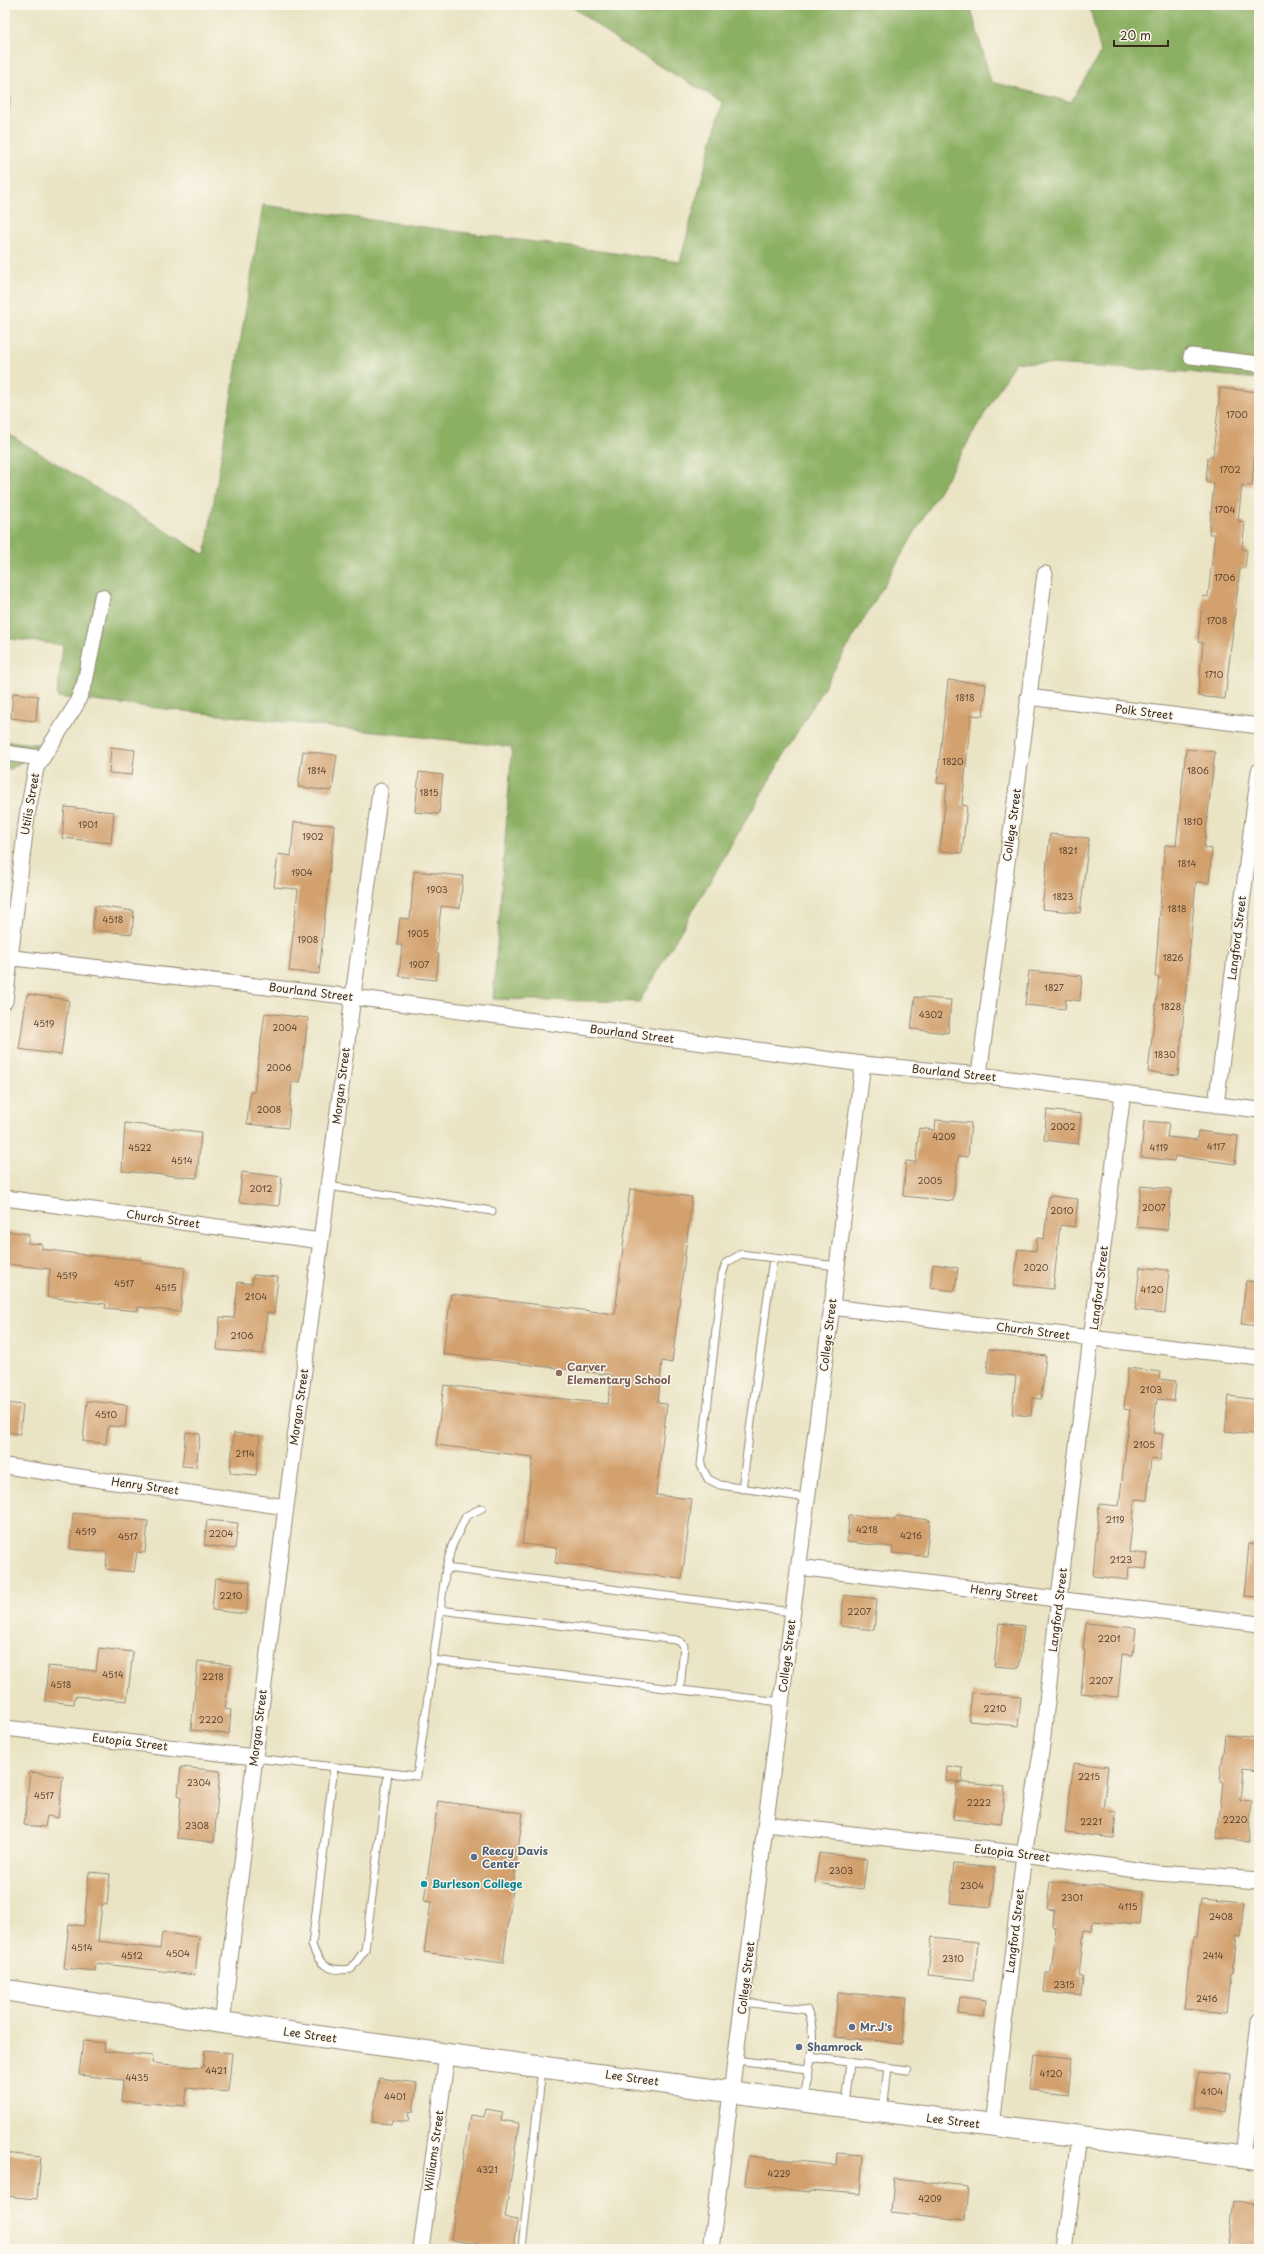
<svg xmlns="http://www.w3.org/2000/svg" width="1264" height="2254" font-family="'Playpen Sans',sans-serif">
<rect width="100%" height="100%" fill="#fbf7ec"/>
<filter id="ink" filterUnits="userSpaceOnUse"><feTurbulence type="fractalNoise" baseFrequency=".025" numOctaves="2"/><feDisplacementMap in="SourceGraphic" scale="8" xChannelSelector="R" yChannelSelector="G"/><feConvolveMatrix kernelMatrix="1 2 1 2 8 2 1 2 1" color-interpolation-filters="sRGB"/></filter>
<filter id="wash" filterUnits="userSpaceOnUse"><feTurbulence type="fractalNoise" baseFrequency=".012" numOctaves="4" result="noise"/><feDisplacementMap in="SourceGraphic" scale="16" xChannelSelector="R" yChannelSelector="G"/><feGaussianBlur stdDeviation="0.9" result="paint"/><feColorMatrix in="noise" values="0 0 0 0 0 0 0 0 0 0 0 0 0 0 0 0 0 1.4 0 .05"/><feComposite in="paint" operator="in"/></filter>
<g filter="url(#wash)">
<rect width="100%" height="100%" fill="#eae4c5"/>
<!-- forest -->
<path fill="#8cb064" stroke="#646d41" d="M 570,5 L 970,5 L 991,82 L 1071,102 L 1101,52 L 1089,5 L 1259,5 L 1259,379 L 1186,372 L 1015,362 L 639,1002 L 493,999 L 512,747 L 57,697 L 63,645 L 5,638 L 5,432 L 205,555 L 263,205 L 680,262 L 722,102 L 621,43 Z
M 5,95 L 11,97 L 5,137 Z
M 5,741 L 45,745 L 11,769 L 5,768 Z"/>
<g id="blocks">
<!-- building -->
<path fill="#d3a16e" d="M 1220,388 L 1259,392 L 1252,486 L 1242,485 L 1238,521 L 1245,522 L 1242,549 L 1247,550 L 1245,568 L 1240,568 L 1225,699 L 1198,696 L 1203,643 L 1198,642 L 1203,596 L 1208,597 L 1215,534 L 1209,534 L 1214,483 L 1206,482 L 1208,457 L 1213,457 Z
M 948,680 L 986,684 L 983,716 L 971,715 L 962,805 L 967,806 L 962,853 L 940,851 L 947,784 L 937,783 Z
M 13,693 L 38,696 L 36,721 L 11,718 Z
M 111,747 L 135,750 L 132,775 L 109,773 Z
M 1186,749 L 1215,752 L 1204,848 L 1212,849 L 1209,883 L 1196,882 L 1178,1075 L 1148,1072 L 1159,977 L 1155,977 L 1165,845 L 1176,846 Z
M 303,751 L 337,755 L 332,791 L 298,787 Z
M 419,772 L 443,775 L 439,814 L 415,812 Z
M 65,807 L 114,812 L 111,843 L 62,838 Z
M 294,822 L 334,825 L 319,974 L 289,971 L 298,889 L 274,887 L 278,854 L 291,856 Z
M 1050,834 L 1089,838 L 1080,913 L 1042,909 Z
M 414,871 L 463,876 L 460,908 L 441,906 L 436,954 L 439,954 L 436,980 L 399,976 L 402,945 L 397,945 L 400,918 L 410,919 Z
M 95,906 L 134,911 L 132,934 L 92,930 Z
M 1029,971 L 1082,976 L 1080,1001 L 1066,999 L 1065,1009 L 1025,1005 Z
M 27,994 L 69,1000 L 61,1055 L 19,1049 Z
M 915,997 L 951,1000 L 948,1033 L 911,1029 Z
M 265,1013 L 308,1018 L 300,1082 L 292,1082 L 288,1128 L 247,1124 L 250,1092 L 254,1092 Z
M 1047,1110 L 1081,1114 L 1078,1144 L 1044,1140 Z
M 936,1120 L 971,1123 L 968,1157 L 958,1156 L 953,1201 L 903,1196 L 906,1161 L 916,1162 L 919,1128 L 935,1130 Z
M 1144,1121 L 1169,1123 L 1167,1137 L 1197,1140 L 1198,1131 L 1238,1136 L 1235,1164 L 1175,1156 L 1174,1161 L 1141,1157 Z
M 125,1123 L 201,1132 L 197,1178 L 122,1171 Z
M 242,1172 L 282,1177 L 279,1206 L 239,1202 Z
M 1141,1186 L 1171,1189 L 1167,1230 L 1136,1227 Z
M 630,1189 L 692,1197 L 672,1363 L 662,1361 L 658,1403 L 667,1404 L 656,1495 L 692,1499 L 682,1579 L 555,1563 L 557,1548 L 522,1544 L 533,1457 L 436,1445 L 444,1385 L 608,1404 L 612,1375 L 443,1354 L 451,1294 L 615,1314 Z
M 1049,1196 L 1078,1199 L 1075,1227 L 1060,1225 L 1053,1289 L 1014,1285 L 1018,1249 L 1036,1251 L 1037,1238 L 1044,1239 Z
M 5,1231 L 29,1234 L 28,1243 L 42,1244 L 42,1249 L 86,1255 L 142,1260 L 142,1263 L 185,1268 L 180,1312 L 138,1307 L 138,1311 L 105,1308 L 106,1304 L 47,1297 L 50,1269 L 5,1264 Z
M 933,1264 L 958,1268 L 955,1291 L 930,1288 Z
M 1140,1267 L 1169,1270 L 1165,1313 L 1135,1310 Z
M 253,1275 L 278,1277 L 274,1313 L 267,1313 L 263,1354 L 217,1350 L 220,1317 L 234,1318 L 238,1282 L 252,1284 Z
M 1246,1281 L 1259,1282 L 1259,1326 L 1241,1324 Z
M 989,1349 L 1046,1356 L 1041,1399 L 1033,1398 L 1031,1416 L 1012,1414 L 1016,1376 L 987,1373 Z
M 1128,1368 L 1160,1372 L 1159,1379 L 1176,1381 L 1174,1401 L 1157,1399 L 1153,1433 L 1163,1434 L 1160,1460 L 1151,1459 L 1147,1500 L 1135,1499 L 1129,1552 L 1148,1554 L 1146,1569 L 1129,1567 L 1128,1580 L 1093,1576 L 1099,1504 L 1119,1506 L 1130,1410 L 1124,1409 Z
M 1229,1396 L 1259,1400 L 1259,1435 L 1225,1431 Z
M 87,1401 L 127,1405 L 125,1427 L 108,1426 L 106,1444 L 83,1441 Z
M 5,1403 L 23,1405 L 20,1434 L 5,1432 Z
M 186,1432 L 200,1434 L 196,1467 L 182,1466 Z
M 234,1433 L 260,1436 L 256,1475 L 230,1473 Z
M 73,1513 L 148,1521 L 145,1553 L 137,1552 L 134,1572 L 106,1569 L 107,1552 L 70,1549 Z
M 849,1515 L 896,1520 L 896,1516 L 930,1520 L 926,1556 L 892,1553 L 893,1547 L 847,1542 Z
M 207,1520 L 238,1523 L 235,1549 L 204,1545 Z
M 1249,1544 L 1259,1545 L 1259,1597 L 1244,1596 Z
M 215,1578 L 250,1582 L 246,1614 L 212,1610 Z
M 844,1595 L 877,1599 L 874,1630 L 841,1626 Z
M 999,1623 L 1024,1626 L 1019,1668 L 994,1666 Z
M 1086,1623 L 1136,1628 L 1133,1655 L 1122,1654 L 1118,1697 L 1081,1693 L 1085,1650 L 1083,1650 Z
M 99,1648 L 133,1652 L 127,1701 L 75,1696 L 74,1704 L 45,1701 L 48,1666 L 96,1671 Z
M 198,1661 L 231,1665 L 225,1709 L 231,1710 L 229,1734 L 191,1730 Z
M 972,1692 L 1021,1697 L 1018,1726 L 969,1721 Z
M 1225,1735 L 1259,1738 L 1259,1771 L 1243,1769 L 1240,1801 L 1252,1802 L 1248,1841 L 1217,1838 L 1223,1782 L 1220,1781 Z
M 1074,1763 L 1108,1767 L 1103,1810 L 1116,1812 L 1114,1838 L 1065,1832 Z
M 947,1766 L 963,1768 L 962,1782 L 946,1780 Z
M 181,1767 L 220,1771 L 214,1842 L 177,1838 L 181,1796 L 178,1795 Z
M 30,1772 L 63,1776 L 58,1818 L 47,1816 L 45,1827 L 24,1825 Z
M 957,1782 L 1005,1787 L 1001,1824 L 953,1819 Z
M 438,1801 L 523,1813 L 503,1963 L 424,1952 L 431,1902 L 424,1901 Z
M 819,1853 L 867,1859 L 863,1889 L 815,1883 Z
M 954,1864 L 995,1868 L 991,1907 L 950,1903 Z
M 89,1872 L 110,1874 L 107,1905 L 102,1904 L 98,1941 L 160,1949 L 162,1933 L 199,1937 L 195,1975 L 96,1963 L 95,1971 L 64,1968 L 69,1924 L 84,1926 Z
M 1050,1881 L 1143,1891 L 1139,1925 L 1093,1921 L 1092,1931 L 1084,1930 L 1079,1976 L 1083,1977 L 1081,1996 L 1044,1992 L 1046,1973 L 1051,1973 L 1056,1928 L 1053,1927 L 1054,1910 L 1047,1909 Z
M 1201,1898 L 1244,1902 L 1240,1937 L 1237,1936 L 1233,1973 L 1231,1973 L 1227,2014 L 1185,2010 L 1193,1939 L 1196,1939 Z
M 932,1937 L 978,1942 L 974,1980 L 928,1975 Z
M 838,1992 L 907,1999 L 902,2043 L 834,2037 Z
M 960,1997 L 986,2000 L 984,2017 L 958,2014 Z
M 83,2041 L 105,2043 L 104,2051 L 153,2056 L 152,2063 L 203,2068 L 205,2050 L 232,2053 L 228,2092 L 187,2088 L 185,2106 L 121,2101 L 123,2080 L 79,2075 Z
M 1034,2054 L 1072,2058 L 1068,2095 L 1030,2091 Z
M 1198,2071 L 1230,2074 L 1226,2113 L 1194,2109 Z
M 379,2078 L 417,2083 L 413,2112 L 409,2111 L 408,2122 L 392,2120 L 391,2124 L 372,2122 Z
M 486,2109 L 503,2112 L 501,2120 L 519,2123 L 505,2218 L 517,2220 L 513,2249 L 451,2240 L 470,2115 L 484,2117 Z
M 5,2153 L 41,2157 L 37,2199 L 5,2196 Z
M 837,2153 L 863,2155 L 860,2194 L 810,2190 L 810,2192 L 745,2185 L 748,2156 L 836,2165 Z
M 894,2179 L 968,2187 L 965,2220 L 891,2212 Z
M 1234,2201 L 1254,2203 L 1253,2205 L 1259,2205 L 1259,2248 L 1229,2245 Z"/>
</g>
</g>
<g filter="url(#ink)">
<use href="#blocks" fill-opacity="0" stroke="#928772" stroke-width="1"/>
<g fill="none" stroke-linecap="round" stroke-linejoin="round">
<defs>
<path id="lane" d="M 328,1186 L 492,1211
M 742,1489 L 773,1258
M 807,1498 L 720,1485 L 708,1479 L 701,1465 L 722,1275 L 726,1263 L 741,1254 L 837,1266
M 446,1568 L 452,1546 L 466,1516 L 482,1508
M 440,1610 L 676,1640 L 681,1642 L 684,1646 L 680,1690
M 433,1660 L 781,1702
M 254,1758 L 417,1776 L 446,1568 L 792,1612
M 334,1767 L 312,1945 C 319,1966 330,1972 351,1969 L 365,1950 L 388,1773
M 743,2002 L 807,2010 C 819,2033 808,2073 804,2099
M 810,2057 L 907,2070
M 735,2060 L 808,2069
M 845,2104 L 850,2062
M 883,2110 L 888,2067
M 522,2248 L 542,2068"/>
<path id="street" d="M 1191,356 L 1259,364
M 1028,697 L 1259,726
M 5,753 L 41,758
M 5,957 L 353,997 L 863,1064 L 979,1075 L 1259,1110
M 5,1001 L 27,816 L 36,768 L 76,705 L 85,682 L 102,597
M 979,1075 L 1045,574
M 1216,1105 L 1259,771
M 5,1198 L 321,1241
M 831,1307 L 1259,1358
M 5,1466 L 286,1507
M 798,1567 L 1259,1624
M 5,1728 L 254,1757
M 766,1824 L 1024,1854 L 1157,1873 L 1259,1880
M 222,2024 L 286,1507 L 380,791
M 992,2126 L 1024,1854 L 1041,1753 L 1074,1469 L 1123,1093
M 1243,2157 L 1259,2023
M 421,2249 L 447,2054
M 711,2249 L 863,1064
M 1064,2249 L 1079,2137"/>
<path id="secondary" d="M 5,1990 C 422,2055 841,2106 1259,2159"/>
</defs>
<!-- lane casing -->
<use href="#lane" stroke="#928772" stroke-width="9"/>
<!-- street casing -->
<use href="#street" stroke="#928772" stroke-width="17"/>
<!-- secondary casing -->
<use href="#secondary" stroke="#928772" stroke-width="23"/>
<!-- lane -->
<use href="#lane" stroke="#fff" stroke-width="7"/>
<!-- street -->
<use href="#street" stroke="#fff" stroke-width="15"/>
<!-- secondary -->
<use href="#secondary" stroke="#fff" stroke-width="21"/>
</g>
</g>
<!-- markers -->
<circle fill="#8d6e63" stroke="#fbf7ec" stroke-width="1.5" cx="559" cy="1373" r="4"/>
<g fill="#5c6f8a" stroke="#fbf7ec" stroke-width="1.5">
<circle cx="474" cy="1857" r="4"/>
<circle cx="852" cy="2027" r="4"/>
<circle cx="799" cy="2047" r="4"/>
</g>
<circle fill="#0f9aa8" stroke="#fbf7ec" stroke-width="1.5" cx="424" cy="1884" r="4"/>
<g text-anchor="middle" stroke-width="3" stroke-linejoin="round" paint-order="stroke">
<!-- number labels -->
<g font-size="9" fill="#614832">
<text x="1237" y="418">1700</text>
<text x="1230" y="473">1702</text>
<text x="1225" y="513">1704</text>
<text x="1225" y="581">1706</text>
<text x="1217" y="624">1708</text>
<text x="1214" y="678">1710</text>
<text x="965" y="701">1818</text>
<text x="953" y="765">1820</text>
<text x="317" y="774">1814</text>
<text x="1198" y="774">1806</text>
<text x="429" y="796">1815</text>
<text x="1193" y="825">1810</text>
<text x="88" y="828">1901</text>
<text x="313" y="840">1902</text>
<text x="1068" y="854">1821</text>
<text x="1187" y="867">1814</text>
<text x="302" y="876">1904</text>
<text x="437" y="893">1903</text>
<text x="1063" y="900">1823</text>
<text x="1177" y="912">1818</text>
<text x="113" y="923">4518</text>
<text x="418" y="937">1905</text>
<text x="308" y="943">1908</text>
<text x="1173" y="961">1826</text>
<text x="419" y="968">1907</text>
<text x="1054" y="991">1827</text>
<text x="1171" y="1010">1828</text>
<text x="931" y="1018">4302</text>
<text x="44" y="1027">4519</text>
<text x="285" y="1031">2004</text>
<text x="1165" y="1058">1830</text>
<text x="279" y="1071">2006</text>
<text x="269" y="1113">2008</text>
<text x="1063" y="1130">2002</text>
<text x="944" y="1140">4209</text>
<text x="1216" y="1150">4117</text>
<text x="140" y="1151">4522</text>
<text x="1159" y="1151">4119</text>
<text x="182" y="1164">4514</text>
<text x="930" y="1184">2005</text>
<text x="261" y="1192">2012</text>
<text x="1154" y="1211">2007</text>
<text x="1062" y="1214">2010</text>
<text x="1036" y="1271">2020</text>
<text x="67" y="1279">4519</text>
<text x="124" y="1287">4517</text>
<text x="166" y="1291">4515</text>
<text x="1152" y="1293">4120</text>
<text x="256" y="1300">2104</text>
<text x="242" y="1339">2106</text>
<text x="1151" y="1393">2103</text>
<text x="106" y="1418">4510</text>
<text x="1144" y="1448">2105</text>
<text x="245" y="1457">2114</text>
<text x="1115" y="1523">2119</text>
<text x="867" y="1533">4218</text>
<text x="86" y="1535">4519</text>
<text x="221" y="1537">2204</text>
<text x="911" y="1539">4216</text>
<text x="128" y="1540">4517</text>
<text x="1121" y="1563">2123</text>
<text x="231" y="1599">2210</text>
<text x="859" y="1615">2207</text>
<text x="1109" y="1642">2201</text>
<text x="113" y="1678">4514</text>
<text x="213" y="1680">2218</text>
<text x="1101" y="1684">2207</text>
<text x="61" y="1688">4518</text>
<text x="995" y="1712">2210</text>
<text x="211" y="1723">2220</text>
<text x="1089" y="1780">2215</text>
<text x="199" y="1786">2304</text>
<text x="44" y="1799">4517</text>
<text x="979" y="1806">2222</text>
<text x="1235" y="1823">2220</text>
<text x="1091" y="1825">2221</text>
<text x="197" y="1829">2308</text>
<text x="841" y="1874">2303</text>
<text x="972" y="1889">2304</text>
<text x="1072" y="1901">2301</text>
<text x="1128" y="1910">4115</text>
<text x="1221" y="1920">2408</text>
<text x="82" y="1951">4514</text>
<text x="178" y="1957">4504</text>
<text x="132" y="1959">4512</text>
<text x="1213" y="1959">2414</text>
<text x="953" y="1962">2310</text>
<text x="1064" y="1988">2315</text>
<text x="1207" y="2002">2416</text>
<text x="216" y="2074">4421</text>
<text x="1051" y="2077">4120</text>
<text x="137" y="2081">4435</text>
<text x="1212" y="2095">4104</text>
<text x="395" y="2100">4401</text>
<text x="487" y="2173">4321</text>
<text x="779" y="2177">4229</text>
<text x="930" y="2202">4209</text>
</g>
<!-- street labels -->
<g font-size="11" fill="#3b2a1e" stroke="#fbf7ec">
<text transform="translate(1144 712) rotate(7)" y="4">Polk Street</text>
<text transform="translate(30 804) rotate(-80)" y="4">Utilis Street</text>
<text transform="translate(1012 825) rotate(-82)" y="4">College Street</text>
<text transform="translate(1237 938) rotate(-83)" y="4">Langford Street</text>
<text transform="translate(311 992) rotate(7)" y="4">Bourland Street</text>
<text transform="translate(632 1034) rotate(7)" y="4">Bourland Street</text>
<text transform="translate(954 1073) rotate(6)" y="4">Bourland Street</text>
<text transform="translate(341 1086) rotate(-83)" y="4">Morgan Street</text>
<text transform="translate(163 1219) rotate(8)" y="4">Church Street</text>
<text transform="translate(1099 1288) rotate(-83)" y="4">Langford Street</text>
<text transform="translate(1033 1331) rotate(7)" y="4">Church Street</text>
<text transform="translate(828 1335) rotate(-83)" y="4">College Street</text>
<text transform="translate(299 1407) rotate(-82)" y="4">Morgan Street</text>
<text transform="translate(145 1486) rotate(8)" y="4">Henry Street</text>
<text transform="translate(1004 1593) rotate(7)" y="4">Henry Street</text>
<text transform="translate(1058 1610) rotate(-83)" y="4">Langford Street</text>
<text transform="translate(787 1656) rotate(-83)" y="4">College Street</text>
<text transform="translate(258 1728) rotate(-83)" y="4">Morgan Street</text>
<text transform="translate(130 1742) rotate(7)" y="4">Eutopia Street</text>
<text transform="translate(1012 1853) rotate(7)" y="4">Eutopia Street</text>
<text transform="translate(1015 1931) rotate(-83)" y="4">Langford Street</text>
<text transform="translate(746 1978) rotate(-83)" y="4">College Street</text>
<text transform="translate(310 2035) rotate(8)" y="4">Lee Street</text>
<text transform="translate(632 2078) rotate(8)" y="4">Lee Street</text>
<text transform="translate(953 2121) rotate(7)" y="4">Lee Street</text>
<text transform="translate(434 2151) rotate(-82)" y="4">Williams Street</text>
</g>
<!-- education labels -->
<g font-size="11" font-weight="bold" fill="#785e54" stroke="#fbf7ec" text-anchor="start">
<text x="567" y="1371">Carver<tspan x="567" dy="13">Elementary School</tspan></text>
</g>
<!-- service labels -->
<g font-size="11" font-weight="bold" fill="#4e5e75" stroke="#fbf7ec" text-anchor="start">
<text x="482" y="1855">Reecy Davis<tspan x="482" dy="13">Center</tspan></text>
<text x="860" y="2031">Mr.J's</text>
<text x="807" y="2051">Shamrock</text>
</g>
<!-- culture labels -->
<g font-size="11" font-weight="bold" fill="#0d838f" stroke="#fbf7ec" text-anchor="start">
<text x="432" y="1888">Burleson College</text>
</g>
</g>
<!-- margin -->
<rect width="1264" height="2254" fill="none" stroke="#fbf7ec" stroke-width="20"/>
<!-- scale -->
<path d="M1114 40v6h54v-6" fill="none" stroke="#3b2a1e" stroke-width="2"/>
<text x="1120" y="40" font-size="12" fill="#3b2a1e" stroke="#fbf7ec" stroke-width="3" paint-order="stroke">20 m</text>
</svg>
